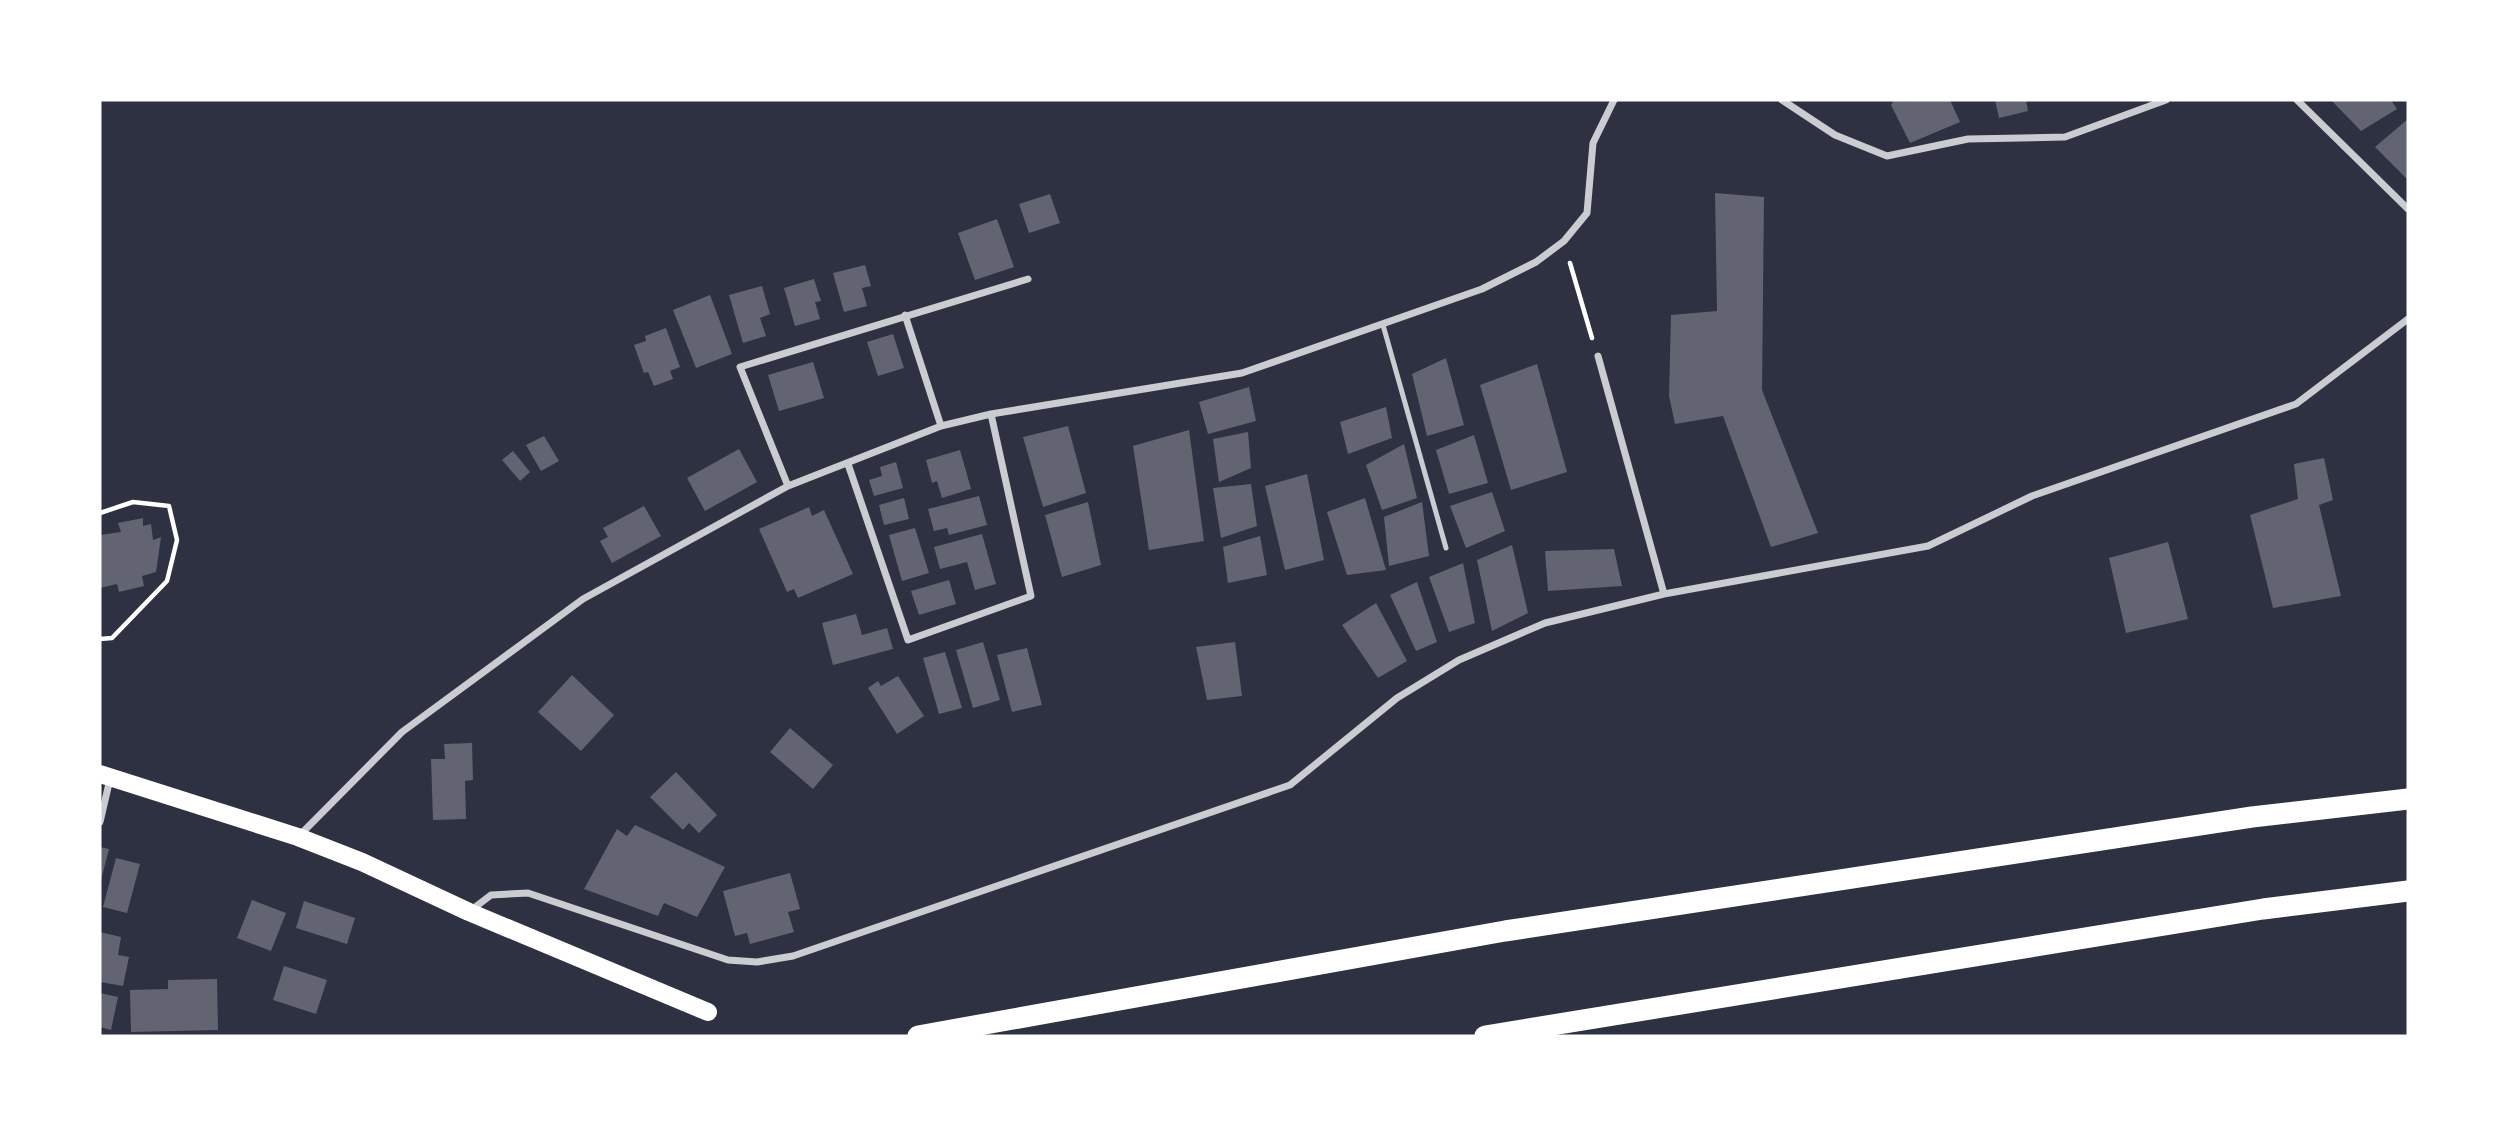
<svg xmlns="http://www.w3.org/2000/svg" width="2508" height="1136" font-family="Lato,sans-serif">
<rect width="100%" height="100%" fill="#2d3142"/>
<!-- building -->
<path fill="#626471" d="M 1894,100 L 1950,100 L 1960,122 L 1910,143 L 1891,105 Z
M 1995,100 L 2026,100 L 2028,111 L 1999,118 Z
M 2331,100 L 2391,100 L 2397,109 L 2361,131 Z
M 2408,119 L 2408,180 L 2375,147 Z
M 1715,193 L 1764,197 L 1762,390 L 1818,533 L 1771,547 L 1723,416 L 1675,424 L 1669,396 L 1671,315 L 1717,311 Z
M 1050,194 L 1060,223 L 1029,233 L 1019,204 Z
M 997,219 L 1014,267 L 975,280 L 958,233 Z
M 865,265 L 871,286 L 862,288 L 867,306 L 844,312 L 833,273 Z
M 814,279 L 821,301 L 815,302 L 820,319 L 795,326 L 784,288 Z
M 762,286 L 770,314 L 760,318 L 766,336 L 743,343 L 729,295 Z
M 710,295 L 732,354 L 696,368 L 673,310 Z
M 666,328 L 680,367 L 670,371 L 673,379 L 654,386 L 648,372 L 644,373 L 634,345 L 646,341 L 645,336 Z
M 893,334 L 904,368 L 878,376 L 867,342 Z
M 1446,358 L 1464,425 L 1427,436 L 1412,374 Z
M 813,362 L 824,398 L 779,411 L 768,375 Z
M 1537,364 L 1567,472 L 1511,490 L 1480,385 Z
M 1249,387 L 1256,421 L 1208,434 L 1199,402 Z
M 1386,407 L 1392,438 L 1348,454 L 1340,422 Z
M 1068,426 L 1086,493 L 1043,507 L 1023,437 Z
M 1189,430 L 1204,541 L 1149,550 L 1133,446 Z
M 1248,432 L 1251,468 L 1219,482 L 1213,439 Z
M 1474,435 L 1488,483 L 1449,494 L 1436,450 Z
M 544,436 L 559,461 L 541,471 L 526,445 Z
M 1404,444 L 1417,498 L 1382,510 L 1366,465 Z
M 739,449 L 757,482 L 705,511 L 687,478 Z
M 960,450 L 971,489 L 942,498 L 937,481 L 932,483 L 926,460 Z
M 513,451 L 530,472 L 520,481 L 502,460 Z
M 2324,458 L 2333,500 L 2319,505 L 2341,596 L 2273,608 L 2250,515 L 2298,499 L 2294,464 Z
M 896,462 L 903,488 L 874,496 L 869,480 L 882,476 L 880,467 Z
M 1307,474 L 1324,560 L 1285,570 L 1265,486 Z
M 1251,484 L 1257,526 L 1221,538 L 1213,488 Z
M 1492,492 L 1505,531 L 1466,548 L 1450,506 Z
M 979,496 L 987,525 L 949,535 L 947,528 L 934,531 L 928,509 Z
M 904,498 L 909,519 L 884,525 L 879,505 Z
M 1365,498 L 1386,570 L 1347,575 L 1327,512 Z
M 1088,502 L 1101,565 L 1062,577 L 1045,515 Z
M 1422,502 L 1429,556 L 1389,566 L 1384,517 Z
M 644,506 L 661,536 L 612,563 L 600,541 L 608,537 L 603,528 Z
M 809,507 L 812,516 L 824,510 L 853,574 L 798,598 L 794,589 L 787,592 L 759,529 Z
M 143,518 L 143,526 L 151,524 L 153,540 L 161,537 L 156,572 L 142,576 L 144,586 L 119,592 L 117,584 L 100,588 L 100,535 L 121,532 L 118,523 Z
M 915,528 L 929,573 L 902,581 L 889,535 Z
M 982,534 L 996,584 L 975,590 L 967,562 L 940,569 L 934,547 Z
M 1260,536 L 1267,575 L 1228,583 L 1223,547 Z
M 2168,542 L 2188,619 L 2126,633 L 2109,558 Z
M 1512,545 L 1528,613 L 1492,631 L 1477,560 Z
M 1614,549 L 1622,586 L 1548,591 L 1545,551 Z
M 1463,563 L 1475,623 L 1449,632 L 1429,577 Z
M 949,580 L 956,604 L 919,615 L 911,591 Z
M 1417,582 L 1437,642 L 1416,651 L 1390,595 Z
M 1376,603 L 1407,661 L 1378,678 L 1342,625 Z
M 856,614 L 862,635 L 887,628 L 893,649 L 833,665 L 822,623 Z
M 983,642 L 1000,700 L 973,708 L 956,650 Z
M 1235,642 L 1242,696 L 1207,700 L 1196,647 Z
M 1027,648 L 1042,705 L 1012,712 L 997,655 Z
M 945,652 L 962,708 L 939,714 L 923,658 Z
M 572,675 L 614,715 L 581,751 L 538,712 Z
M 898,676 L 924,716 L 897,734 L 868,688 L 878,681 L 881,686 Z
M 790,728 L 833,765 L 813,789 L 770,752 Z
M 472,743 L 473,780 L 465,781 L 466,819 L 433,820 L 431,759 L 445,759 L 444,744 Z
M 676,772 L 717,815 L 699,833 L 689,823 L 683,830 L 650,797 Z
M 635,825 L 725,867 L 697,917 L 664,903 L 658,916 L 584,889 L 617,829 L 627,836 Z
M 100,847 L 109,849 L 101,880 L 100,880 Z
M 116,858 L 140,864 L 127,913 L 103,907 Z
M 790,873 L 800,909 L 788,912 L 794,932 L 750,944 L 747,933 L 735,936 L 723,891 Z
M 252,900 L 286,913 L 271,951 L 237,938 Z
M 304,901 L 355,918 L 347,944 L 296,928 Z
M 100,932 L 121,937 L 118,955 L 129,957 L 123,986 L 100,982 Z
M 284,966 L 327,980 L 316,1014 L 273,1000 Z
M 217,979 L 218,1030 L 131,1032 L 130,990 L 168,989 L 168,980 Z
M 100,993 L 118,997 L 111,1030 L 100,1027 Z"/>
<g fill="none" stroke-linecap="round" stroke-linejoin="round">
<!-- path -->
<path stroke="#fff" stroke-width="4.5" d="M 1570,263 L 1592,338
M 100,513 L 133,502 L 169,506 L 177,540 L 167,581 L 112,638 L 100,639"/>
<!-- service -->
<path stroke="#caccd0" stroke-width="5" d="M 1383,325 L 1446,548"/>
<!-- minor -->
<path stroke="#caccd0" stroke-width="7" d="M 1782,100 L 1835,135 L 1887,156 L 1968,139 L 2065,137 L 2166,100
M 2297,100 L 2408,209
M 905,315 L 941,426
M 1598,356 L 1664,594
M 848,464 L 908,640 L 1031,596 L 991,414
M 788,486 L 740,367 L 1028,279
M 100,822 L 110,779
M 298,837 L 402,732 L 583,599 L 788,486 L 941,426 L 991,414 L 1242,373 L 1482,289 L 1536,262 L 1564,241 L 1587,213 L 1593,143 L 1614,100
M 470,911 L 491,895 L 528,893 L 728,960 L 757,962 L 793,956 L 1290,785 L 1397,698 L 1459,660 L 1545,623 L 1664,594 L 1928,546 L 2032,496 L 2296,404 L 2408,319"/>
<!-- primary -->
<path stroke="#fff" stroke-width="18" d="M 100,774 L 298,837 L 362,862 L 469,912 L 708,1012"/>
<!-- motorway -->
<path stroke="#fff" stroke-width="21" d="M 918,1036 L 1505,931 L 2252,817 L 2408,799
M 1485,1036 L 2263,909 L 2408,891"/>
</g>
<!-- border -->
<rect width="2508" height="1136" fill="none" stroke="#ffffff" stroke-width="203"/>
</svg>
